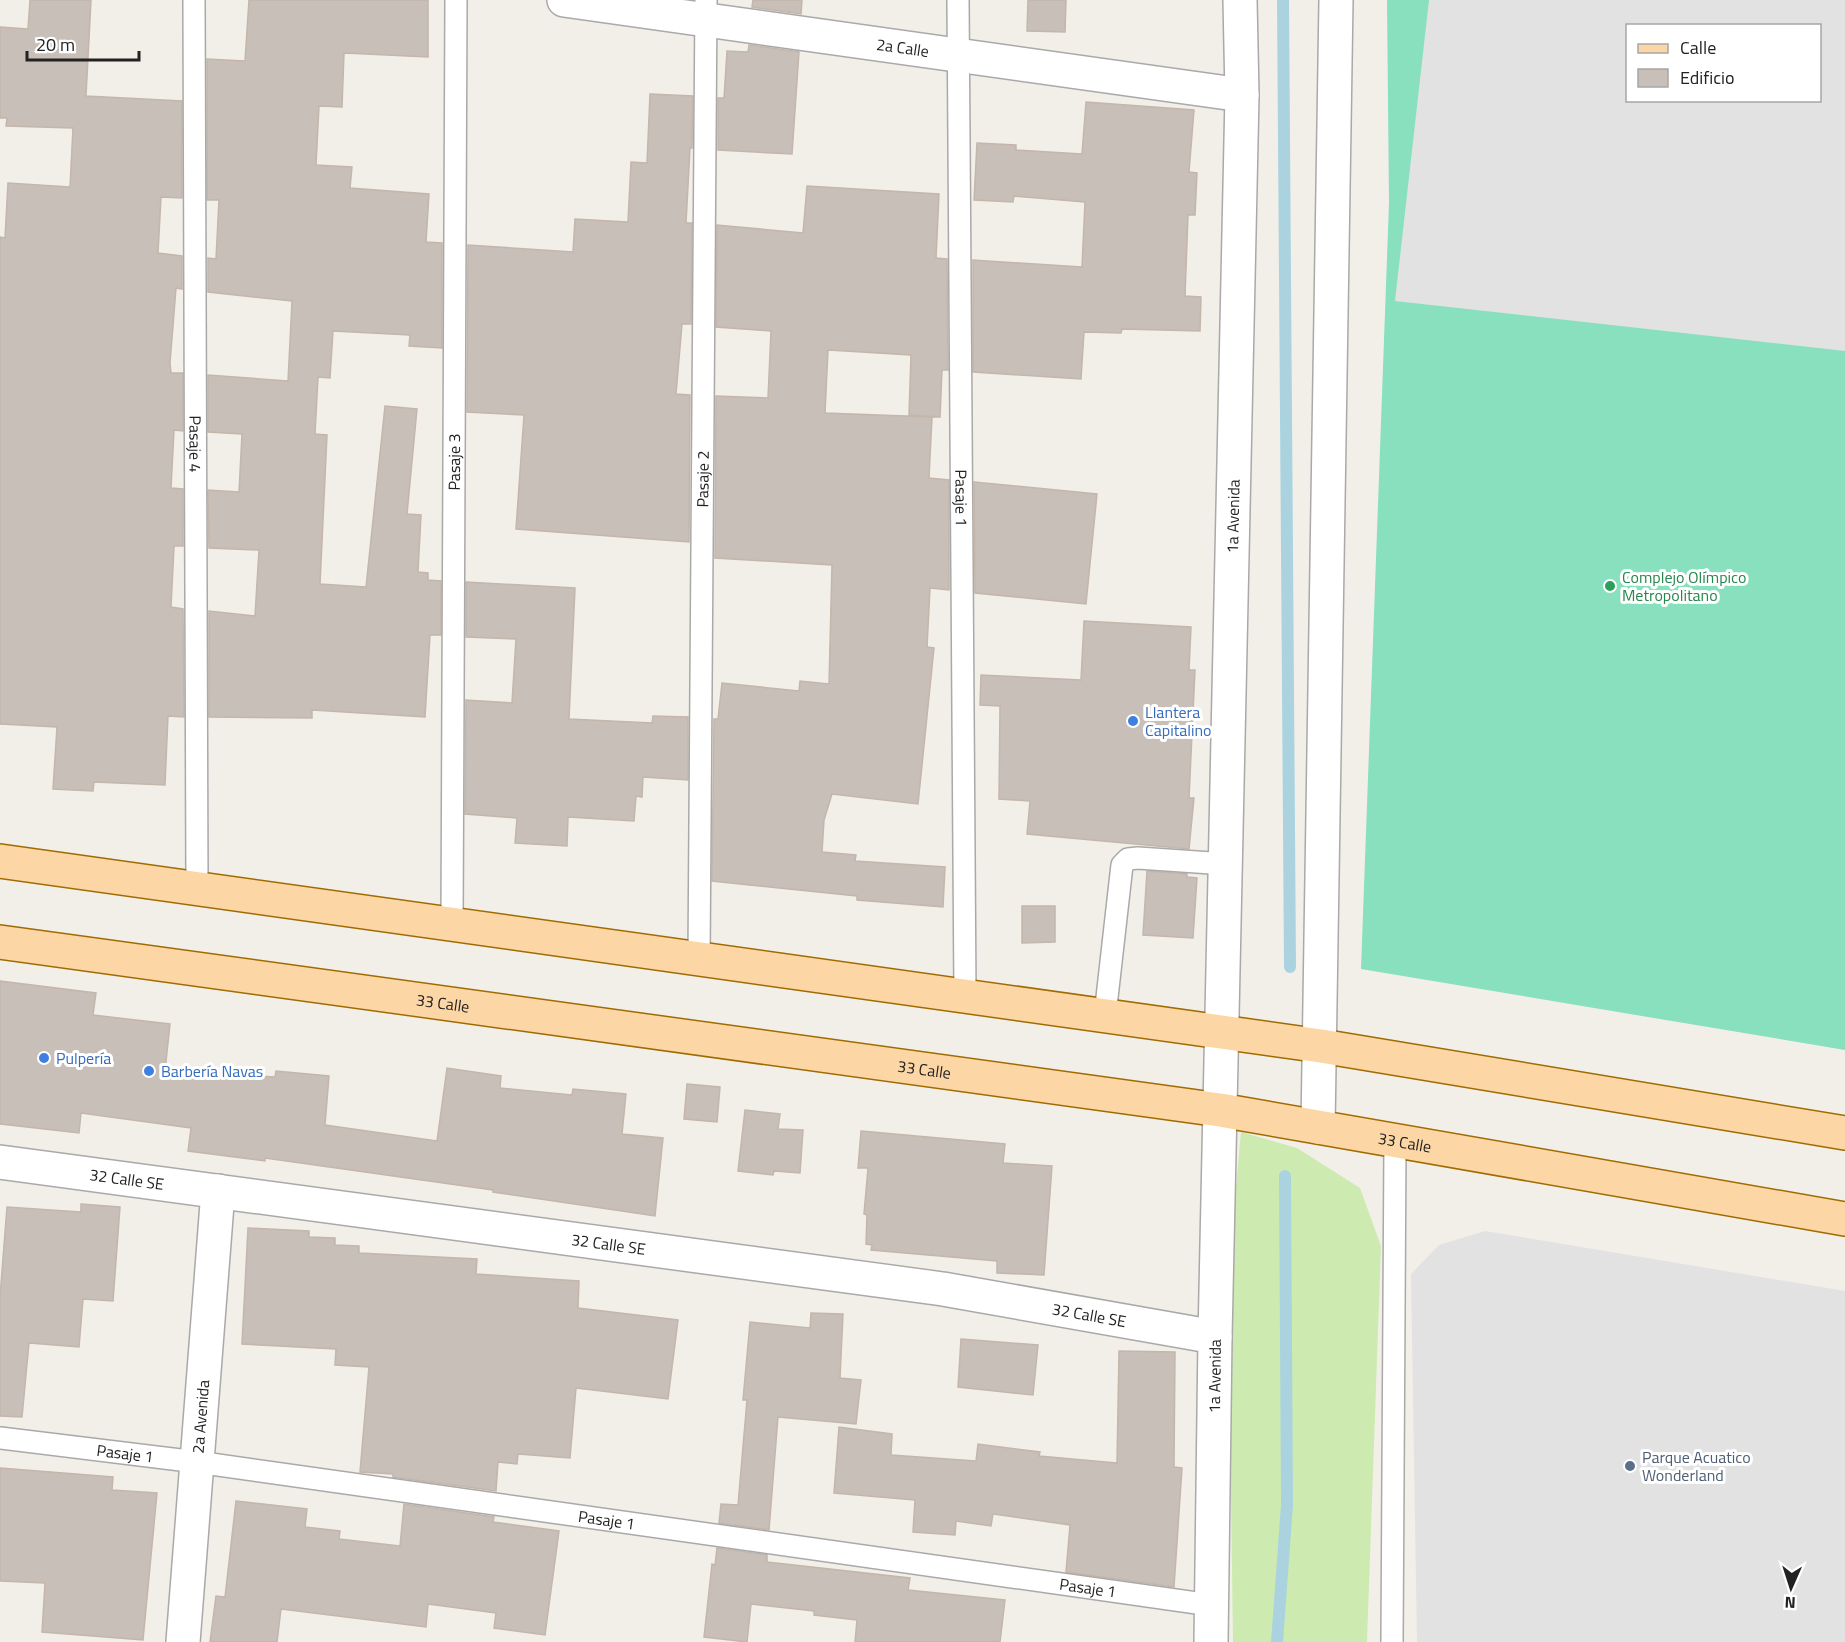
<svg xmlns="http://www.w3.org/2000/svg" width="1845" height="1642" font-family="'Titillium Web',sans-serif">
<rect width="100%" height="100%" fill="#f2efe9"/>
<!-- grass -->
<path fill="#cdebb0" d="M 1241,1132 L 1297,1148 L 1360,1188 L 1381,1246 L 1367,1642 L 1233,1642 L 1228,1275 Z"/>
<!-- pitch -->
<path fill="#88e0be" fill-rule="evenodd" d="M 1387,0 L 1845,0 L 1845,1050 L 1361,969 L 1389,203 ZM 1628,26 L 1820,26 L 1820,100 L 1628,100 Z"/>
<!-- parking -->
<path fill="#e2e2e2" fill-rule="evenodd" d="M 1429,0 L 1845,0 L 1845,351 L 1395,301 ZM 1628,26 L 1820,26 L 1820,100 L 1628,100 Z
M 1485,1231 L 1845,1291 L 1845,1642 L 1417,1642 L 1411,1274 L 1439,1245 Z"/>
<g fill="none" stroke-linecap="round" stroke-linejoin="round">
<!-- stream -->
<path stroke="#aad3df" stroke-width="12" d="M 1283,0 L 1290,967
M 1277,1642 L 1287,1505 L 1285,1176"/>
</g>
<!-- building -->
<path fill="#c7bfb8" stroke="#c4b6ab" stroke-width="1.5" d="M 30,0 L 91,0 L 86,96 L 182,101 L 182,198 L 161,197 L 158,253 L 182,256 L 182,289 L 176,288 L 170,363 L 171,373 L 183,373 L 183,431 L 174,430 L 171,488 L 183,489 L 183,546 L 174,546 L 171,607 L 183,609 L 184,717 L 168,716 L 165,785 L 94,782 L 93,791 L 53,789 L 57,727 L 0,724 L 0,237 L 5,238 L 8,183 L 70,187 L 73,128 L 6,126 L 7,118 L 0,118 L 0,27 L 28,29 Z
M 249,0 L 428,0 L 428,57 L 344,53 L 342,107 L 319,106 L 316,165 L 352,167 L 350,188 L 429,194 L 426,242 L 442,243 L 442,348 L 409,346 L 410,335 L 333,331 L 330,378 L 318,377 L 315,434 L 327,435 L 320,584 L 366,587 L 385,406 L 417,409 L 407,514 L 421,515 L 418,572 L 428,573 L 428,580 L 441,581 L 441,635 L 430,635 L 425,717 L 312,710 L 312,718 L 209,717 L 209,611 L 255,616 L 259,550 L 209,548 L 208,490 L 239,492 L 242,434 L 208,432 L 208,375 L 288,381 L 292,301 L 208,292 L 208,258 L 216,259 L 219,200 L 207,200 L 207,59 L 245,61 Z
M 753,0 L 802,0 L 801,14 L 752,7 Z
M 1028,0 L 1066,0 L 1065,32 L 1027,31 Z
M 749,45 L 799,52 L 792,154 L 718,150 L 718,98 L 724,98 L 727,51 L 748,52 Z
M 650,94 L 693,96 L 692,148 L 690,148 L 686,223 L 692,223 L 691,324 L 682,324 L 676,394 L 690,395 L 689,542 L 516,529 L 524,415 L 467,412 L 468,245 L 573,252 L 575,219 L 628,222 L 631,162 L 647,163 Z
M 1086,102 L 1194,110 L 1189,172 L 1197,173 L 1195,215 L 1188,215 L 1185,296 L 1201,297 L 1200,331 L 1122,329 L 1121,333 L 1084,332 L 1081,379 L 973,372 L 973,260 L 1082,267 L 1085,202 L 1014,196 L 1013,202 L 974,200 L 977,143 L 1016,145 L 1016,150 L 1082,154 Z
M 807,186 L 939,194 L 936,258 L 947,259 L 948,370 L 942,370 L 940,417 L 909,415 L 911,355 L 828,350 L 825,413 L 932,417 L 929,478 L 949,480 L 949,590 L 930,588 L 927,647 L 934,648 L 918,804 L 832,794 L 824,820 L 822,852 L 856,855 L 855,861 L 945,867 L 943,907 L 857,900 L 857,896 L 712,881 L 714,719 L 718,719 L 722,683 L 799,691 L 800,681 L 829,684 L 832,565 L 715,558 L 716,396 L 768,398 L 771,331 L 716,327 L 717,225 L 803,233 Z
M 974,482 L 1097,494 L 1086,604 L 975,593 Z
M 466,582 L 575,588 L 569,719 L 652,723 L 653,716 L 688,717 L 688,780 L 643,777 L 642,797 L 636,796 L 634,821 L 568,817 L 567,846 L 515,843 L 517,818 L 465,814 L 466,700 L 512,703 L 516,639 L 466,637 Z
M 1084,621 L 1191,627 L 1189,670 L 1195,670 L 1189,798 L 1194,798 L 1189,849 L 1027,834 L 1030,801 L 999,799 L 1000,706 L 980,705 L 981,675 L 1081,680 Z
M 1147,871 L 1187,874 L 1187,877 L 1197,878 L 1193,938 L 1143,935 Z
M 1022,906 L 1055,906 L 1055,942 L 1022,943 Z
M 0,981 L 96,993 L 93,1015 L 170,1024 L 165,1071 L 275,1077 L 276,1071 L 329,1076 L 325,1125 L 437,1141 L 447,1068 L 501,1076 L 500,1088 L 572,1095 L 573,1089 L 626,1094 L 622,1134 L 663,1138 L 655,1216 L 493,1192 L 493,1190 L 265,1158 L 265,1161 L 188,1151 L 191,1128 L 81,1113 L 79,1133 L 0,1124 Z
M 687,1084 L 720,1087 L 717,1122 L 684,1119 Z
M 745,1110 L 780,1114 L 778,1129 L 803,1130 L 800,1173 L 774,1171 L 773,1175 L 738,1171 Z
M 861,1131 L 1005,1144 L 1003,1163 L 1052,1166 L 1044,1275 L 997,1273 L 997,1261 L 871,1250 L 872,1245 L 866,1244 L 867,1215 L 864,1214 L 868,1168 L 858,1168 Z
M 81,1204 L 120,1207 L 113,1301 L 83,1299 L 79,1347 L 29,1343 L 22,1417 L 0,1416 L 0,1297 L 7,1207 L 81,1212 Z
M 248,1228 L 309,1231 L 309,1237 L 335,1238 L 335,1245 L 359,1246 L 359,1253 L 477,1259 L 476,1274 L 579,1281 L 578,1308 L 678,1320 L 668,1399 L 576,1388 L 570,1458 L 518,1454 L 517,1464 L 498,1462 L 496,1491 L 393,1477 L 393,1474 L 360,1472 L 369,1367 L 335,1365 L 336,1349 L 242,1344 Z
M 811,1313 L 843,1314 L 840,1378 L 861,1380 L 856,1424 L 778,1417 L 769,1530 L 719,1523 L 721,1504 L 738,1505 L 747,1400 L 743,1400 L 750,1322 L 810,1328 Z
M 961,1339 L 1038,1345 L 1033,1395 L 958,1387 Z
M 1119,1351 L 1175,1352 L 1174,1467 L 1182,1468 L 1174,1587 L 1066,1572 L 1070,1525 L 993,1514 L 991,1526 L 956,1521 L 955,1535 L 913,1532 L 915,1500 L 834,1493 L 839,1427 L 892,1434 L 891,1455 L 976,1461 L 978,1444 L 1040,1452 L 1039,1456 L 1117,1463 Z
M 0,1468 L 113,1477 L 112,1490 L 157,1493 L 143,1640 L 42,1632 L 45,1583 L 0,1581 Z
M 236,1501 L 307,1509 L 305,1527 L 340,1531 L 339,1539 L 400,1546 L 404,1504 L 494,1517 L 493,1522 L 559,1531 L 545,1635 L 494,1628 L 496,1613 L 428,1604 L 426,1627 L 281,1609 L 277,1642 L 210,1642 L 216,1596 L 225,1597 Z
M 717,1548 L 767,1555 L 767,1562 L 910,1578 L 908,1590 L 1005,1600 L 1000,1642 L 855,1642 L 857,1620 L 814,1615 L 814,1611 L 751,1604 L 747,1642 L 704,1637 L 712,1564 L 715,1565 Z"/>
<g fill="none" stroke-linecap="round" stroke-linejoin="round">
<defs>
<g id="lane">
<path id="s1" d="M 194,0 L 197,888"/>
<path id="s2" d="M 958,0 L 965,996"/>
<path id="s3" d="M 452,924 L 456,0"/>
<path id="s4" d="M 699,959 L 706,0"/>
<path d="M 1105,1015 L 1122,865 L 1128,859 L 1138,858 L 1226,864"/>
<path id="s5" d="M 0,1438 L 197,1462 L 1211,1605"/>
<path d="M 1392,1642 L 1395,1142"/>
</g>
<g id="street">
<path id="s6" d="M 564,0 L 1242,95"/>
<path d="M 1318,1127 L 1336,0"/>
<path id="s7" d="M 0,1162 L 943,1289 L 1215,1337"/>
<path id="s8" d="M 183,1642 L 218,1191"/>
<path id="s9" d="M 1211,1642 L 1215,1337 L 1242,95 L 1240,0"/>
</g>
<g id="primary">
<path d="M 0,861 L 1321,1046 L 1845,1133"/>
<path id="s10" d="M 0,942 L 1220,1110 L 1845,1219"/>
</g>
</defs>
<!-- lane casing -->
<use href="#lane" stroke="#a9a9a9" stroke-width="24"/>
<!-- street casing -->
<use href="#street" stroke="#a9a9a9" stroke-width="36"/>
<!-- primary casing -->
<use href="#primary" stroke="#a06b00" stroke-width="36"/>
<!-- lane -->
<use href="#lane" stroke="#fff" stroke-width="21"/>
<!-- street -->
<use href="#street" stroke="#fff" stroke-width="33"/>
<!-- primary -->
<use href="#primary" stroke="#fcd6a4" stroke-width="33"/>
</g>
<!-- markers -->
<circle fill="#2e9e5b" stroke="#fff" stroke-width="2" cx="1610" cy="586" r="6"/>
<g fill="#3f7fe0" stroke="#fff" stroke-width="2">
<circle cx="1133" cy="721" r="6"/>
<circle cx="44" cy="1058" r="6"/>
<circle cx="149" cy="1071" r="6"/>
</g>
<circle fill="#5c6f8a" stroke="#fff" stroke-width="2" cx="1630" cy="1466" r="6"/>
<g text-anchor="middle" stroke-width="6" stroke-linejoin="round" paint-order="stroke">
<!-- street labels -->
<g font-size="16" fill="#222" stroke="#fff">
<text dy="6" stroke="none"><textPath href="#s6" startOffset="342">2a Calle</textPath></text>
<text dy="6" stroke="none"><textPath href="#s1" startOffset="444">Pasaje 4</textPath></text>
<text dy="6" stroke="none"><textPath href="#s3" startOffset="462">Pasaje 3</textPath></text>
<text dy="6" stroke="none"><textPath href="#s4" startOffset="480">Pasaje 2</textPath></text>
<text dy="6" stroke="none"><textPath href="#s2" startOffset="498">Pasaje 1</textPath></text>
<text dy="6" stroke="none"><textPath href="#s9" startOffset="1126">1a Avenida</textPath></text>
<text dy="6" stroke="none"><textPath href="#s10" startOffset="447">33 Calle</textPath></text>
<text dy="6" stroke="none"><textPath href="#s10" startOffset="933">33 Calle</textPath></text>
<text dy="6" stroke="none"><textPath href="#s10" startOffset="1419">33 Calle</textPath></text>
<text dy="6" stroke="none"><textPath href="#s7" startOffset="128">32 Calle SE</textPath></text>
<text dy="6" stroke="none"><textPath href="#s7" startOffset="614">32 Calle SE</textPath></text>
<text dy="6" stroke="none"><textPath href="#s7" startOffset="1100">32 Calle SE</textPath></text>
<text dy="6" stroke="none"><textPath href="#s9" startOffset="266">1a Avenida</textPath></text>
<text dy="6" stroke="none"><textPath href="#s8" startOffset="226">2a Avenida</textPath></text>
<text dy="6" stroke="none"><textPath href="#s5" startOffset="126">Pasaje 1</textPath></text>
<text dy="6" stroke="none"><textPath href="#s5" startOffset="612">Pasaje 1</textPath></text>
<text dy="6" stroke="none"><textPath href="#s5" startOffset="1098">Pasaje 1</textPath></text>
</g>
<!-- leisure labels -->
<g font-size="16" fill="#27864d" stroke="#fff" text-anchor="start">
<text x="1622" y="583">Complejo Olímpico<tspan x="1622" dy="18">Metropolitano</tspan></text>
</g>
<!-- shop labels -->
<g font-size="16" fill="#366cbe" stroke="#fff" text-anchor="start">
<text x="1145" y="718">Llantera<tspan x="1145" dy="18">Capitalino</tspan></text>
<text x="56" y="1064">Pulpería</text>
<text x="161" y="1077">Barbería Navas</text>
</g>
<!-- service labels -->
<g font-size="16" fill="#4e5e75" stroke="#fff" text-anchor="start">
<text x="1642" y="1463">Parque Acuatico<tspan x="1642" dy="18">Wonderland</tspan></text>
</g>
</g>
<!-- legend -->
<rect x="1626" y="24" width="195" height="78" fill="#ffffff" stroke="#a7a7a7" stroke-width="1.5"/>
<rect x="1638" y="44" width="30" height="9" fill="#fcd6a4" stroke="#a7a7a7" stroke-width="1.5"/>
<text x="1680" y="54" font-size="18" fill="#222222">Calle</text>
<rect x="1638" y="69" width="30" height="18" fill="#c7bfb8" stroke="#a7a7a7" stroke-width="1.5"/>
<text x="1680" y="84" font-size="18" fill="#222222">Edificio</text>
<!-- north arrow -->
<g transform="translate(1791 1588) rotate(183)" stroke="#ffffff" stroke-width="4.5" paint-order="stroke">
<path d="M0-4.5L10 22L0 15L-10 22Z" fill="#222222"/>
<text y="-9" font-size="16" font-weight="bold" text-anchor="middle" fill="#222222">N</text>
</g>
<!-- scale -->
<path d="M27 51v9h112v-9" fill="none" stroke="#222222" stroke-width="3"/>
<text x="36" y="51" font-size="18" fill="#222222" stroke="#ffffff" stroke-width="4.5" paint-order="stroke">20 m</text>
</svg>
